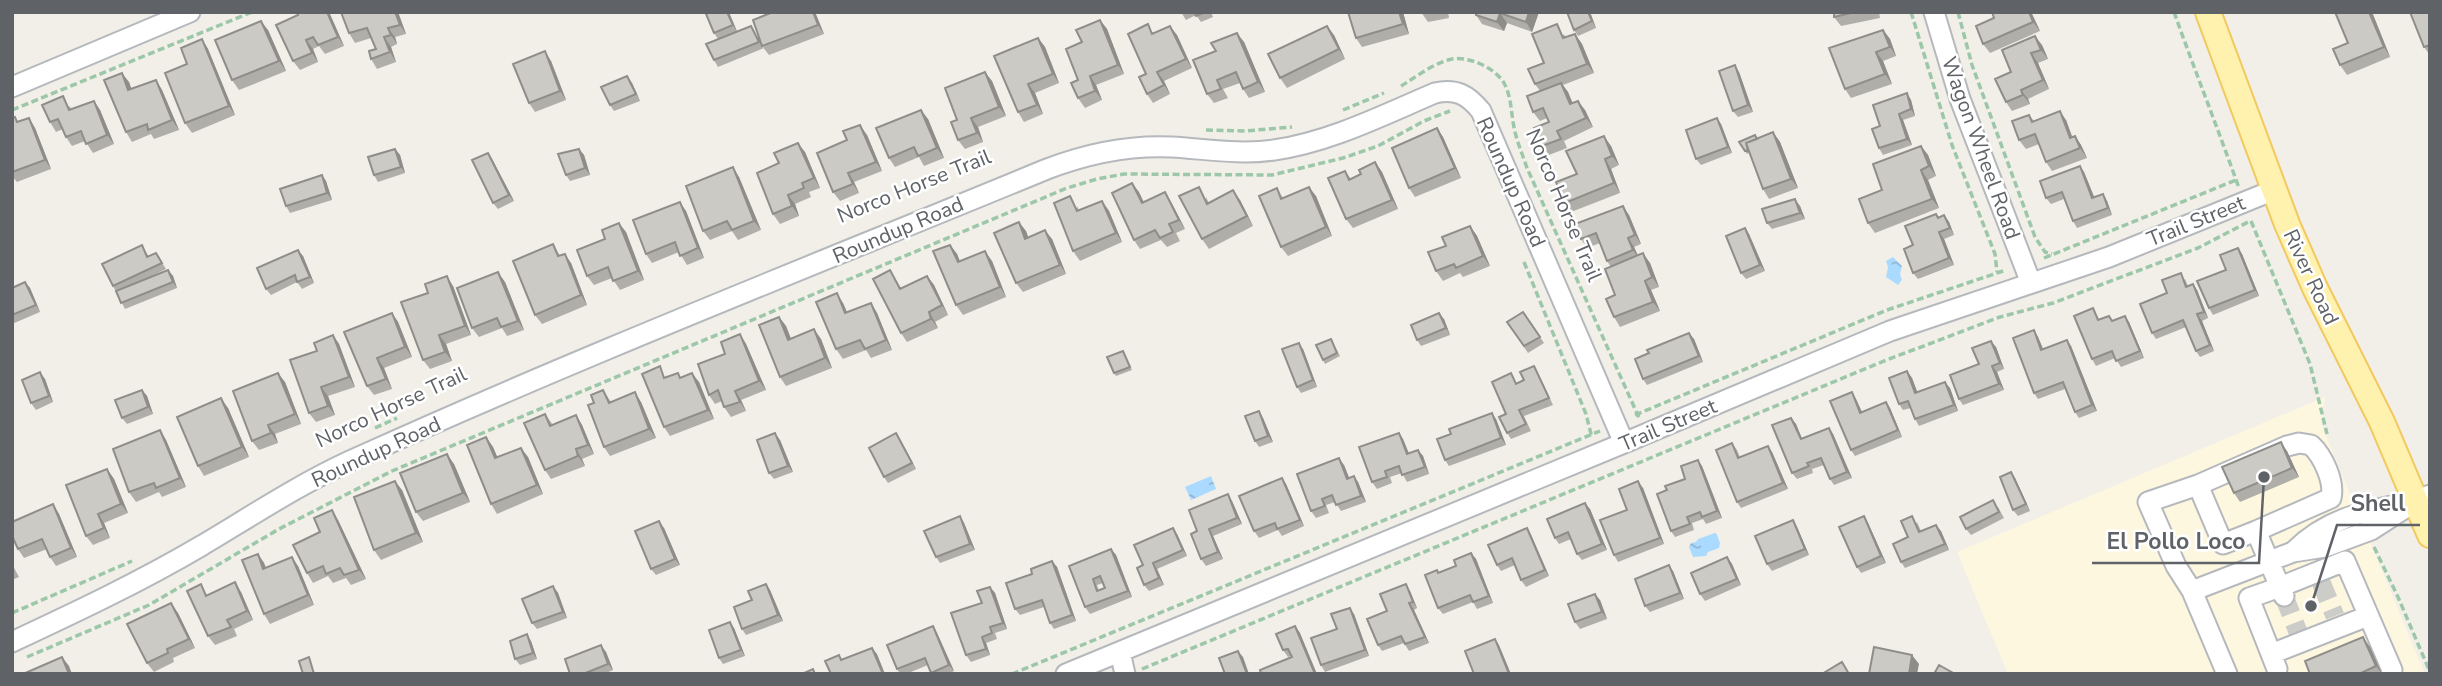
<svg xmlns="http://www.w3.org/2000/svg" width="2442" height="686" font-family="'Nunito Sans',sans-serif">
<defs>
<pattern id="water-ripples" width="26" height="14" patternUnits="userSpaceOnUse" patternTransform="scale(1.75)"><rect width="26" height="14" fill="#aadaff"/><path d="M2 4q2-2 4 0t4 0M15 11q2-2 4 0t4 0" fill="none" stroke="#8eb4d2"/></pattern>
</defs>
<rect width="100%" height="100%" fill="#f1efe8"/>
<!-- commercial -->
<path fill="#fef7e0" d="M 2325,397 L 2321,424 L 2425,674 L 2008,674 L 1957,552 Z"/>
<!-- water -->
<path fill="url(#water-ripples)" d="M 1893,257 L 1902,266 L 1900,274 L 1902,280 L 1898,285 L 1886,277 L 1888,267 L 1886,261 Z
M 1211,476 L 1216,489 L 1191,500 L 1185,487 Z
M 1715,533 L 1717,535 L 1720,543 L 1719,548 L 1708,552 L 1706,556 L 1693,557 L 1689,547 L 1691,543 L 1696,542 L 1698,539 Z"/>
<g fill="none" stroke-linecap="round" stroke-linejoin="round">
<!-- minor-tunnel -->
<path stroke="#ccccc8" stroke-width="19" stroke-dasharray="19 10" stroke-linecap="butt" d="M 2321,582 L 2335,616
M 2284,596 L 2298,632"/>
<defs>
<path id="minor" d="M 1934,12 L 1960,99 L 2031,283
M 12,87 L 190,12
M 2198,485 L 2287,446 L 2299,443 L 2311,445 C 2323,456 2335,482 2331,498 L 2256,531
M 2293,552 C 2326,519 2361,512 2405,503
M 2192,591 L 2293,552 L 2325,547 L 2371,530 L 2416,501 L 2430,495
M 12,642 C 76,612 140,582 201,546 C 250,517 298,485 350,461 C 579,357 814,265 1047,169 C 1086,154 1130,145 1172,147 C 1206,149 1240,155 1274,150 C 1330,142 1383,115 1435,93 C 1456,88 1468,95 1481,111 L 1624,443
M 1120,652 L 1125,674
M 2271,654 L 2368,616
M 2277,669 L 2249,598 L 2280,587 L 2284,596
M 1066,674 L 1624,443 L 1890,331 L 2109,257 L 2274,190
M 2227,674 L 2192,591 L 2176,566 L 2148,502 L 2198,485 L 2223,544 L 2256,531 L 2280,587 L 2345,561 L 2392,670 L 2391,674"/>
<path id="major" d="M 2208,12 L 2287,224 L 2315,288 L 2382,422 L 2430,535"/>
</defs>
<!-- minor casing -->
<use href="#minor" stroke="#b5b8bc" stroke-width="23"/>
<!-- major casing -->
<use href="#major" stroke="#f2c960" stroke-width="28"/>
<!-- path -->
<path stroke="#9cc7a9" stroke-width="3.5" stroke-dasharray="7 3.5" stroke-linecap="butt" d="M 1911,12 L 1952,145 L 1995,254 L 1997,272
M 1958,12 L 1972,65 L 2035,237 L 2045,252 L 2052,254
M 2174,12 C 2195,71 2218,129 2239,188
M 1401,86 C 1416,77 1431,65 1448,60 C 1466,54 1497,68 1505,85 C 1512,99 1511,116 1515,132 C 1518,144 1523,156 1527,168 L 1640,420
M 12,110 L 252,12
M 1343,110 L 1384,93
M 1206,130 L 1245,131 L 1292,127
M 2251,221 L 2310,364 L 2327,434
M 2044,258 L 2236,180
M 1524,262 L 1586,414 L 1592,438
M 1635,415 L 1887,310 L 2006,270
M 375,428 L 397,418
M 2374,547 L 2398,597 L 2430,672
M 12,613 L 132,561
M 27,657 L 149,605 L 279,529 L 392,471 L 1067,188 L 1097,179 L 1124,174 L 1272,175 L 1343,158 L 1378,146 L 1424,121 L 1450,111
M 1142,669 L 1884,361 L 2000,317 L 2053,303 L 2103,284 L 2198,248 L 2250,221
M 1012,674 L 1600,431"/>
<!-- minor -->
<use href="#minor" stroke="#fff" stroke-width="19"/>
<!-- major -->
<use href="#major" stroke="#fff2af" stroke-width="24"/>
</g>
<!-- wall -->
<path fill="#afaea9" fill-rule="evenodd" d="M 297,12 L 329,12 L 344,46 L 325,54 L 319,46 L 313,49 L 318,62 L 300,70 L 293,61 L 298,15 Z
M 341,12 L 398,12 L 406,34 L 395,37 L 397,44 L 391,47 L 396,62 L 377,69 L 371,59 L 376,49 L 371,38 L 355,43 L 349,33 Z
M 729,12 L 737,31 L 751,26 L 764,48 L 718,67 L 714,60 L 718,39 L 714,33 Z
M 767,12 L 815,12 L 824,34 L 769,55 L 762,46 L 768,14 Z
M 1181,12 L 1211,12 L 1213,17 L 1201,22 L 1196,15 L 1186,20 Z
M 1403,12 L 1409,34 L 1362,47 L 1356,38 Z
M 1421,12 L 1448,12 L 1449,18 L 1428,22 Z
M 1539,12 L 1532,32 L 1507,23 L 1504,31 L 1482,24 L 1476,15 Z
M 1590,12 L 1596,28 L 1578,36 L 1574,30 Z
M 1834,12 L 1879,12 L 1880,18 L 1841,26 L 1834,17 Z
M 2031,12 L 2040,31 L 1990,53 L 1983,44 L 1994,18 Z
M 2335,12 L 2372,12 L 2390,57 L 2347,75 L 2340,65 L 2348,43 Z
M 2430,12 L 2430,53 L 2429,54 L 2424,47 Z
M 1100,20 L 1107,29 L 1124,74 L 1096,85 L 1102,100 L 1085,108 L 1078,98 L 1078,80 L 1082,42 Z
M 268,30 L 286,71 L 239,90 L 232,80 Z
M 1883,30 L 1890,39 L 1896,56 L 1883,61 L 1892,84 L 1851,98 L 1845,89 Z
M 1154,33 L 1177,35 L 1192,68 L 1164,81 L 1170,94 L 1153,103 L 1147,94 L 1146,74 Z
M 1564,34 L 1566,38 L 1575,34 L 1582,44 L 1594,73 L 1563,85 L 1568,92 L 1572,103 L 1585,110 L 1593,127 L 1564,141 L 1567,148 L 1549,155 L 1542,146 L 1549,122 L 1547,118 L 1540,121 L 1533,112 L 1540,91 L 1535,84 L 1544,63 Z
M 1334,35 L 1345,59 L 1287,88 L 1280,78 Z
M 1038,38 L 1045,47 L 1059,83 L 1035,93 L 1043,114 L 1024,122 L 1018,112 Z
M 202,39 L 208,49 L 235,115 L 192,133 L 185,123 L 187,64 Z
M 1244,42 L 1265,92 L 1249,98 L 1243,89 L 1240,83 L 1223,89 L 1228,98 L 1214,103 L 1207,94 Z
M 2042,45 L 2048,59 L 2038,63 L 2049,89 L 2028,99 L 2030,104 L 2012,111 L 2006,102 L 2011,72 L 2002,50 Z
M 551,61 L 566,100 L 535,112 L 529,103 Z
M 1739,72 L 1753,112 L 1738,117 L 1733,111 Z
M 156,80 L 162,90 L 179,130 L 154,139 L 151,134 L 132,142 L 126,132 L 129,82 L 131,89 Z
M 992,81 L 1006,116 L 978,127 L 983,142 L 965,149 L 958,140 L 957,120 Z
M 632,83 L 640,101 L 614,111 L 610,105 Z
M 1907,93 L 1911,100 L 1915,116 L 1903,120 L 1912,145 L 1883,155 L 1879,148 L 1880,126 Z
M 94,101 L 100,110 L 114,144 L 93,153 L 85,141 L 72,146 L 66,137 L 63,129 L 56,132 L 50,122 L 70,106 L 71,110 Z
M 2029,115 L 2034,121 L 2066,120 L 2072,137 L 2075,136 L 2081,145 L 2087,158 L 2052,171 L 2046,162 L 2039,144 L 2026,149 L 2019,140 Z
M 12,118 L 18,122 L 29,118 L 35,128 L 51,169 L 17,182 L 12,176 Z
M 928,119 L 944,158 L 924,166 L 919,157 L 895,167 L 889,158 Z
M 1721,124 L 1732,153 L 1701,165 L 1696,159 Z
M 1437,128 L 1443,137 L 1461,178 L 1415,197 L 1409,188 Z
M 1773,132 L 1780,142 L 1798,188 L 1769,199 L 1763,189 L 1749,153 L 1747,154 L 1739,142 L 1758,138 Z
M 867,135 L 882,171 L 854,182 L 859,193 L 840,201 L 833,192 Z
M 1611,146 L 1619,165 L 1611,169 L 1620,193 L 1571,212 L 1565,203 L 1577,174 Z
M 1921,146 L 1928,155 L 1936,176 L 1928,180 L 1939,208 L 1875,233 L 1868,223 L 1882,190 Z
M 395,149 L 400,155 L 405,173 L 378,182 L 374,175 Z
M 579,149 L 584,155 L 590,175 L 570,181 L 566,175 Z
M 805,152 L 820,188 L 809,192 L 811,197 L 795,204 L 799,216 L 780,224 L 773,214 Z
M 488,153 L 492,159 L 514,201 L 498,209 L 493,203 Z
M 1375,162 L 1382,172 L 1398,209 L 1353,228 L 1346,219 L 1345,171 L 1351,179 L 1361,174 Z
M 2080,166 L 2084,172 L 2094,197 L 2103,194 L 2107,201 L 2112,215 L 2077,228 L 2073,221 L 2064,199 L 2051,204 L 2046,198 Z
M 322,175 L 326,181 L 332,200 L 290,213 L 286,206 Z
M 739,177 L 761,230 L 738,240 L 732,231 L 710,240 L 703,231 Z
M 1132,183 L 1144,203 L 1171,202 L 1185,229 L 1176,233 L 1180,241 L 1167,247 L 1161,240 L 1140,249 L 1134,240 Z
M 1277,188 L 1283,198 L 1316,196 L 1332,236 L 1288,256 L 1281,247 Z
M 1206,197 L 1209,203 L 1240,200 L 1253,226 L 1209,249 L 1202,239 Z
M 1102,201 L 1109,211 L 1122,242 L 1080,261 L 1073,251 L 1077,206 L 1079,210 Z
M 1800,206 L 1805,219 L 1772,229 L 1767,223 Z
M 686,211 L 704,258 L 687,265 L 679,252 L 652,263 L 646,254 Z
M 1629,215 L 1641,244 L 1634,247 L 1638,256 L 1650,263 L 1659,287 L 1651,290 L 1660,311 L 1620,327 L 1614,317 L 1615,295 L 1611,267 L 1607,261 L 1600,243 L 1587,248 L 1581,239 Z
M 1944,215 L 1949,222 L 1954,235 L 1944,239 L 1954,265 L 1918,279 L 1913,273 L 1913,245 L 1939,217 Z
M 1470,226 L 1477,236 L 1490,266 L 1463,277 L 1460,273 L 1443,281 L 1436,271 L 1446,246 Z
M 1745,228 L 1749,234 L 1765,271 L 1746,279 L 1741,273 Z
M 1026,231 L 1028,238 L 1052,239 L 1066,274 L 1023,292 L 1016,283 Z
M 626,232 L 644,280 L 620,290 L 612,278 L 594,285 L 587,276 Z
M 553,244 L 560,256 L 571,263 L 587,305 L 542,324 L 535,315 Z
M 142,245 L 149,257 L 156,253 L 166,269 L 148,278 L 168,270 L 173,276 L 177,288 L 125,309 L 113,286 Z
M 950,245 L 957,254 L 960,261 L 992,261 L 1006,297 L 963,315 L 956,305 Z
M 2238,248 L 2242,254 L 2259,296 L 2213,315 L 2209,308 L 2226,270 Z
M 303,256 L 314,283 L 302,289 L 297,282 L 271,295 L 266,289 Z
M 890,270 L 901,288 L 927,276 L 934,285 L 948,315 L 935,322 L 938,328 L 907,342 L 901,333 Z
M 2185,279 L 2188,286 L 2193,284 L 2197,290 L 2208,318 L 2202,321 L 2214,351 L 2200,357 L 2196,351 L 2186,327 L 2156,339 L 2152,333 L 2167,293 Z
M 25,282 L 30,288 L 40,312 L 12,324 L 12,288 Z
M 505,282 L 524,330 L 507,336 L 502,328 L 479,337 L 472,328 Z
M 453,286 L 471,335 L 446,344 L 452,361 L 430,369 L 423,360 L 428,293 Z
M 843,303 L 847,312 L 871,303 L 877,313 L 892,350 L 871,358 L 866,350 L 843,359 L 836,349 Z
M 1523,312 L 1544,343 L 1528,353 L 1507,322 Z
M 392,313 L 398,322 L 412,357 L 384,368 L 392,389 L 374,395 L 367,386 Z
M 2097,315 L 2099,320 L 2109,316 L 2113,321 L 2129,322 L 2144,358 L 2121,367 L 2115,358 L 2096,366 L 2092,359 Z
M 779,317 L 786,326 L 791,339 L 821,339 L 832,368 L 786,386 L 780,377 Z
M 1444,319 L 1450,335 L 1421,346 L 1417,340 Z
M 2034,330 L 2038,337 L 2043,349 L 2067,340 L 2071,346 L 2097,411 L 2079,418 L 2075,412 L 2065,389 L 2038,399 L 2034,393 Z
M 740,334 L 746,344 L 766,390 L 741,400 L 746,411 L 731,417 L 724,407 L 722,401 L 715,404 L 709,395 L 725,354 Z
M 333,335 L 339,344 L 355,387 L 328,396 L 335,415 L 316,422 L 309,413 L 317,351 Z
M 1331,339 L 1340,356 L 1325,364 L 1323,360 Z
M 1694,339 L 1703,362 L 1647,385 L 1643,379 L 1649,353 Z
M 1996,347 L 2004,369 L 1997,372 L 2004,390 L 1963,405 L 1959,399 L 1979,364 Z
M 1303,349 L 1317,387 L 1301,393 L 1297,387 Z
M 1123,351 L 1132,370 L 1116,376 L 1114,373 Z
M 1534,366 L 1538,373 L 1553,405 L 1524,416 L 1531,431 L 1511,439 L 1507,433 L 1506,414 L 1511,373 L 1517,384 L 1524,380 Z
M 1907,371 L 1912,378 L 1917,392 L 1950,388 L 1958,411 L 1919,426 L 1915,419 L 1911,408 L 1903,410 L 1899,404 Z
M 666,375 L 667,377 L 699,382 L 714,419 L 670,436 L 664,427 Z
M 45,379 L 53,402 L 36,410 L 31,403 Z
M 285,382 L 301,424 L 275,434 L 278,443 L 259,450 L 252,441 Z
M 142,390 L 147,396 L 153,414 L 127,424 L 122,418 Z
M 603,390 L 611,402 L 641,402 L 656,438 L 610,456 L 604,447 L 594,403 Z
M 1852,392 L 1856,399 L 1862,412 L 1886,402 L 1890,408 L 1902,437 L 1855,456 L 1851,450 Z
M 228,408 L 249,457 L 204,476 L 198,466 Z
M 1259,411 L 1263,418 L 1273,442 L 1259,447 L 1255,441 Z
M 545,414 L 553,425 L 576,415 L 582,425 L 594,454 L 582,459 L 585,466 L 551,479 L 545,470 Z
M 1791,418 L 1796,424 L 1802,439 L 1829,428 L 1833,434 L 1852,478 L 1834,485 L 1830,479 L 1824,465 L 1812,469 L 1813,473 L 1797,479 L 1792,473 Z
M 1496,419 L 1506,445 L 1449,466 L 1445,460 L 1451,434 Z
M 160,430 L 166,440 L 186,487 L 162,497 L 159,492 L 136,502 L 129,492 Z
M 896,433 L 916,469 L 888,483 L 884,477 Z
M 1399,433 L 1403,439 L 1409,453 L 1418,450 L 1423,456 L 1429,474 L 1407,482 L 1402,473 L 1390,477 L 1392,483 L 1377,489 L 1372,482 Z
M 486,437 L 493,447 L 497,457 L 528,457 L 543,494 L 497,514 L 491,504 Z
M 780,440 L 793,472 L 774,479 L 769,473 Z
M 1732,443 L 1737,450 L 1740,457 L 1772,452 L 1788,489 L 1741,508 L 1737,502 Z
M 2287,451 L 2299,477 L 2240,502 L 2234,493 Z
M 454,464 L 470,502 L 423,521 L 416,512 Z
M 1344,465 L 1349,478 L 1358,482 L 1366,502 L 1341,511 L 1335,502 L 1326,505 L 1329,513 L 1316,518 L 1311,511 Z
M 1702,466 L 1722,518 L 1706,524 L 1703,519 L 1692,523 L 1694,530 L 1675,537 L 1671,531 L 1667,490 Z
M 107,469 L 114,479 L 128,513 L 104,523 L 110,538 L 93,545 L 86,536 Z
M 2015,478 L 2030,511 L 2018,516 L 2013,510 Z
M 1286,484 L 1304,526 L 1282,536 L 1278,530 L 1259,538 L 1254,531 Z
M 1643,488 L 1664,544 L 1618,562 L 1614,555 L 1627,510 Z
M 402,490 L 423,542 L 381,560 L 374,550 Z
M 1232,501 L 1242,524 L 1213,536 L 1223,559 L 1206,566 L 1201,559 L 1197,531 Z
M 53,504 L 59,514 L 77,557 L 56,566 L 50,557 L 47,549 L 24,558 L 18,549 Z
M 1998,507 L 2004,518 L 1971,535 L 1966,529 Z
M 1590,509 L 1607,550 L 1582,560 L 1577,554 L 1571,539 L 1559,544 L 1555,538 Z
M 960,516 L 964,523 L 975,550 L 940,563 L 936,557 Z
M 1864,516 L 1868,523 L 1886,563 L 1861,573 L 1857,567 Z
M 338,520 L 366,579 L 351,585 L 346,578 L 333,583 L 328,576 L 313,583 L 307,573 L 320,532 Z
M 1793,520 L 1797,527 L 1809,555 L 1772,571 L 1767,564 Z
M 1917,522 L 1921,531 L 1941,531 L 1949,550 L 1905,568 L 1901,562 L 1908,537 Z
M 664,528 L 680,565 L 656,575 L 651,569 Z
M 1177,534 L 1187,556 L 1157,569 L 1164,585 L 1149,591 L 1144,585 L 1143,565 Z
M 1531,535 L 1549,576 L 1526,587 L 1521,580 L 1515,565 L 1501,571 L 1497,565 Z
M 1111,549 L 1116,555 L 1132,597 L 1090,614 L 1085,607 L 1069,566 ZM 1103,583 L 1105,588 L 1099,591 L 1097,585 Z
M 1471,553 L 1476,559 L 1493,603 L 1477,609 L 1473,602 L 1443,614 L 1438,608 L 1439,573 L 1456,566 Z
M 258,554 L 264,563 L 266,568 L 298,566 L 314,605 L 270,624 L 264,614 Z
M 1727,557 L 1732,564 L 1741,585 L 1705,601 L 1700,594 Z
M 1052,561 L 1057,567 L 1076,621 L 1054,629 L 1050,623 L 1044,607 L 1020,615 L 1015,609 L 1032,574 Z
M 12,564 L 19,577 L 12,580 Z
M 1673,571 L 1684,599 L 1650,612 L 1645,606 Z
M 766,584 L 770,590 L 783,621 L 746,635 L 742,629 L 752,600 Z
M 1406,584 L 1410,591 L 1417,608 L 1414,610 L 1429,643 L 1409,651 L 1404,643 L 1382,651 L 1378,645 L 1387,611 Z
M 553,586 L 558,593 L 567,618 L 537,629 L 532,623 Z
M 990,587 L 995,593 L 1007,629 L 995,633 L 997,639 L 986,643 L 990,655 L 971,662 L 966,655 L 982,603 Z
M 241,592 L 253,620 L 234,629 L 237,636 L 215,645 L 208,636 L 208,594 Z
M 1600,600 L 1607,619 L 1580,629 L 1575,622 Z
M 178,613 L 195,648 L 173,658 L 174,662 L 154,672 L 147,663 Z
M 1354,614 L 1369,656 L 1325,672 L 1321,665 L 1337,629 Z
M 1295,626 L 1300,633 L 1292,657 L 1291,656 L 1288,657 L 1283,650 Z
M 734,628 L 745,656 L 723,664 L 719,658 Z
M 937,633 L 954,671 L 948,674 L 932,674 L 928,665 L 906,674 L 900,674 L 897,669 Z
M 531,641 L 537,659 L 520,665 L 515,659 Z
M 2370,647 L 2382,674 L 2310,674 Z
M 606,652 L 613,670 L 604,674 L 570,674 Z"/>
<!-- shaded-wall -->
<path fill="#8f8d8a" d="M 327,12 L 329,12 L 344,46 L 338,37 Z
M 395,12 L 398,12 L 406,34 L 400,25 Z
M 727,12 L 729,13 L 737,32 L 733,25 Z
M 813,12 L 815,12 L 824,34 L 818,25 Z
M 1399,12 L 1403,12 L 1409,34 L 1403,24 Z
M 1529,12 L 1539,12 L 1532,32 L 1526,22 Z
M 1588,12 L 1590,12 L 1596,28 L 1592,21 Z
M 2029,12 L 2031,12 L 2040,31 L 2033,22 Z
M 2369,12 L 2372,12 L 2390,57 L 2384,47 Z
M 1500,13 L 1507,23 L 1504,31 L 1497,22 Z
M 1100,20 L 1107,29 L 1124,74 L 1118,65 Z
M 261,21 L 268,30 L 286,71 L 279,61 Z
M 1170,26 L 1177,35 L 1192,68 L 1186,59 Z
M 1327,26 L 1334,35 L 1345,59 L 1339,49 Z
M 388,28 L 395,37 L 397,44 L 391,35 Z
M 1883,30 L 1890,39 L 1896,56 L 1890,47 Z
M 1237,33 L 1244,42 L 1265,92 L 1258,82 Z
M 1575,34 L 1582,44 L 1594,73 L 1587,64 Z
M 2035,36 L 2042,45 L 2048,59 L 2041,50 Z
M 384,37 L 391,47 L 396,62 L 390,52 Z
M 1038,38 L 1045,47 L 1059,83 L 1053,74 Z
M 202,39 L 208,49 L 235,115 L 229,106 Z
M 306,40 L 313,49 L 318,62 L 312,53 Z
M 545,51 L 551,61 L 566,100 L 560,91 Z
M 1876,52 L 1883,61 L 1892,84 L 1885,74 Z
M 2031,53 L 2038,63 L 2049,89 L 2043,80 Z
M 1735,65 L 1739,72 L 1753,112 L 1748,105 Z
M 985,72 L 992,81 L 1006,116 L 999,107 Z
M 1157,72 L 1164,81 L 1170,94 L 1164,85 Z
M 122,73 L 129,82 L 135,99 L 128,90 Z
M 627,76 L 632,83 L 640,101 L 636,94 Z
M 1090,76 L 1096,85 L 1102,100 L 1095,91 Z
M 156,80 L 162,90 L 179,130 L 172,120 Z
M 1561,83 L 1568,92 L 1577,113 L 1570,104 Z
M 1028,84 L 1035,93 L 1043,114 L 1037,105 Z
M 2021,90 L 2028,99 L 2030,104 L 2023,95 Z
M 1907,93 L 1911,100 L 1915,116 L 1911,109 Z
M 94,101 L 100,110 L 114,144 L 107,135 Z
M 1578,101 L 1585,110 L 1593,127 L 1586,118 Z
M 921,110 L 928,119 L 944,158 L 937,148 Z
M 2060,111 L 2066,120 L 2076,147 L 2070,138 Z
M 1899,114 L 1903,120 L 1912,145 L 1907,139 Z
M 29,118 L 35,128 L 51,169 L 45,160 Z
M 971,118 L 978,127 L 983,142 L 977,133 Z
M 1717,118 L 1721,124 L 1732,153 L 1728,147 Z
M 860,125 L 867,135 L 882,171 L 876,162 Z
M 1437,128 L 1443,137 L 1461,178 L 1455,168 Z
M 1773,132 L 1780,142 L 1798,188 L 1791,179 Z
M 1604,136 L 1611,146 L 1619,165 L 1612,156 Z
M 2075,136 L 2081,145 L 2087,158 L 2080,148 Z
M 798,143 L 805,152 L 820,188 L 814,178 Z
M 1921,146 L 1928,155 L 1936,176 L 1929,166 Z
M 395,149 L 400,155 L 405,173 L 401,167 Z
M 579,149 L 584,155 L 590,175 L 585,168 Z
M 488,153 L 492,159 L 514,201 L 509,195 Z
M 1605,159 L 1611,169 L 1620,193 L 1614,183 Z
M 1375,162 L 1382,172 L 1398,209 L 1392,200 Z
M 2080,166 L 2084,172 L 2097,204 L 2092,198 Z
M 733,167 L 739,177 L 761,230 L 754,221 Z
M 1921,170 L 1928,180 L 1939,208 L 1932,199 Z
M 848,173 L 854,182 L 859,193 L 853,184 Z
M 322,175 L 326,181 L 332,200 L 327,193 Z
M 1132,183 L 1139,192 L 1149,213 L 1142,203 Z
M 1309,187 L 1316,196 L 1332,236 L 1326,227 Z
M 1233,190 L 1240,200 L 1253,226 L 1247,216 Z
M 1165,192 L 1171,202 L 1185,229 L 1179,220 Z
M 2103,194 L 2107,201 L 2112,215 L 2108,208 Z
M 788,195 L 795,204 L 799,216 L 792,206 Z
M 1795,199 L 1800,206 L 1805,219 L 1800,213 Z
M 1102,201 L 1109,211 L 1122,242 L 1116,233 Z
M 680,202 L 686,211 L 704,258 L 698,248 Z
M 1623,206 L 1629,215 L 1641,244 L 1635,235 Z
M 1944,215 L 1949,222 L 1954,235 L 1950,228 Z
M 1019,222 L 1026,231 L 1032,248 L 1025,239 Z
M 619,223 L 626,232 L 644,280 L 638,271 Z
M 1470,226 L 1477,236 L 1490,266 L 1483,256 Z
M 1745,228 L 1749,234 L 1765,271 L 1760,265 Z
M 1045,230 L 1052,239 L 1066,274 L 1060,265 Z
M 1939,232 L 1944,239 L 1954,265 L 1949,258 Z
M 1628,238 L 1634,247 L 1640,260 L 1633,250 Z
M 950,245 L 957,254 L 964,272 L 958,262 Z
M 2238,248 L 2242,254 L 2259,296 L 2255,290 Z
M 298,250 L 303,256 L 314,283 L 310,277 Z
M 985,251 L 992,261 L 1006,297 L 1000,287 Z
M 1643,253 L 1650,263 L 1659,287 L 1652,277 Z
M 565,254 L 571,263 L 587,305 L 581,295 Z
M 168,270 L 173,276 L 177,288 L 173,282 Z
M 498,272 L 505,282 L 524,330 L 518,321 Z
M 447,276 L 453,286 L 471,335 L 465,326 Z
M 927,276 L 934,285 L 948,315 L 942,305 Z
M 1645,281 L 1651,290 L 1660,311 L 1653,302 Z
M 25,282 L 30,288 L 40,312 L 36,305 Z
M 2193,284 L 2197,290 L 2208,318 L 2204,312 Z
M 837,293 L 843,303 L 851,322 L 845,313 Z
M 871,303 L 877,313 L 892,350 L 886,340 Z
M 929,312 L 935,322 L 938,328 L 931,319 Z
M 392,313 L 398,322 L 412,357 L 405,347 Z
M 1439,313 L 1444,319 L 1450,335 L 1446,328 Z
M 2197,314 L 2202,321 L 2214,351 L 2210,345 Z
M 2125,316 L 2129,322 L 2144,358 L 2140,351 Z
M 779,317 L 786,326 L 795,349 L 788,340 Z
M 814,329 L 821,339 L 832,368 L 825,358 Z
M 2034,330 L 2038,337 L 2046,356 L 2041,350 Z
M 1689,333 L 1694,339 L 1703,362 L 1699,356 Z
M 740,334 L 746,344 L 766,390 L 759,381 Z
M 333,335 L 339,344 L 355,387 L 349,377 Z
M 439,335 L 446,344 L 452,361 L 445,352 Z
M 2067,340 L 2071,346 L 2097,411 L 2092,405 Z
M 1991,341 L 1996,347 L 2004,369 L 2000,363 Z
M 1299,343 L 1303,349 L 1317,387 L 1313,380 Z
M 377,358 L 384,368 L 392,389 L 386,379 Z
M 1992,366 L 1997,372 L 2004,390 L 1999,384 Z
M 1907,371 L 1912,378 L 1920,399 L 1915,393 Z
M 40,372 L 45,379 L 53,402 L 49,396 Z
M 278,373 L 285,382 L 301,424 L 295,414 Z
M 692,373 L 699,382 L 714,419 L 708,410 Z
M 1945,382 L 1950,388 L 1958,411 L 1954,405 Z
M 321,387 L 328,396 L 335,415 L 328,406 Z
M 142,390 L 147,396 L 153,414 L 148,407 Z
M 735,391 L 741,400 L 746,411 L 740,402 Z
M 635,392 L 641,402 L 656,438 L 649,429 Z
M 1852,392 L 1856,399 L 1865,419 L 1860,413 Z
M 221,398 L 228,408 L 249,457 L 242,447 Z
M 1886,402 L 1890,408 L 1902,437 L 1898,430 Z
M 1259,411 L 1263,418 L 1273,442 L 1268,436 Z
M 1492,413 L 1496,419 L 1506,445 L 1501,438 Z
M 576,415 L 582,425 L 594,454 L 588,445 Z
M 1791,418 L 1796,424 L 1805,446 L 1801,439 Z
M 268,425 L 275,434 L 278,443 L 271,433 Z
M 1829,428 L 1833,434 L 1852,478 L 1847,472 Z
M 160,430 L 166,440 L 186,487 L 180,478 Z
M 775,433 L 780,440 L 793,472 L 788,466 Z
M 896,433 L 900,439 L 916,469 L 912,463 Z
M 1399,433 L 1403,439 L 1411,460 L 1407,454 Z
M 486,437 L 493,447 L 502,468 L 495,458 Z
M 2281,442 L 2287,451 L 2299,477 L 2292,468 Z
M 1768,446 L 1772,452 L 1788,489 L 1783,483 Z
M 521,448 L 528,457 L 543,494 L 537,485 Z
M 576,449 L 582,459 L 585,466 L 578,456 Z
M 1418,450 L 1423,456 L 1429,474 L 1425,467 Z
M 447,454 L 454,464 L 470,502 L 463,493 Z
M 1339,458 L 1344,465 L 1352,485 L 1347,479 Z
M 1698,460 L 1702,466 L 1722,518 L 1717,511 Z
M 107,469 L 114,479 L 128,513 L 121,504 Z
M 2011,472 L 2015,478 L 2030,511 L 2026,504 Z
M 1354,476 L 1358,482 L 1366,502 L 1361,496 Z
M 1282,478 L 1286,484 L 1304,526 L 1300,520 Z
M 395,481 L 402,490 L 423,542 L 416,533 Z
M 1638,481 L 1643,488 L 1664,544 L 1660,538 Z
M 1228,494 L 1232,501 L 1242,524 L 1237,518 Z
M 1585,503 L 1590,509 L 1607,550 L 1602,544 Z
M 53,504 L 59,514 L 77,557 L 71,548 Z
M 332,510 L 338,520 L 366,579 L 359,570 Z
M 98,514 L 104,523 L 110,538 L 104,528 Z
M 960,516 L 964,523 L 975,550 L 970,544 Z
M 1864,516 L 1868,523 L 1886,563 L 1881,556 Z
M 1793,520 L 1797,527 L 1809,555 L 1805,549 Z
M 659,521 L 664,528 L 680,565 L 675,559 Z
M 1936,525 L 1941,531 L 1949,550 L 1945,544 Z
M 1173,528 L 1177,534 L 1187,556 L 1183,550 Z
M 1527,528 L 1531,535 L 1549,576 L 1545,570 Z
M 1209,529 L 1213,536 L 1223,559 L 1218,552 Z
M 1111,549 L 1116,555 L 1132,597 L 1128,591 Z
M 1471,553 L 1476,559 L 1493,603 L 1489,596 Z
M 258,554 L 264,563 L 270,578 L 263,569 Z
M 292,557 L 298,566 L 314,605 L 308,595 Z
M 1727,557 L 1732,564 L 1741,585 L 1737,579 Z
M 1052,561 L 1057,567 L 1076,621 L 1072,615 Z
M 1153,563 L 1157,569 L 1164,585 L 1159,578 Z
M 1669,565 L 1673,571 L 1684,599 L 1680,593 Z
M 235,582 L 241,592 L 253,620 L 247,611 Z
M 766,584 L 770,590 L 783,621 L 778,615 Z
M 1406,584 L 1410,591 L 1417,608 L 1413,602 Z
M 553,586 L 558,593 L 567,618 L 563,612 Z
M 990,587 L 995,593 L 1007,629 L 1003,623 Z
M 1595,594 L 1600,600 L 1607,619 L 1602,612 Z
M 171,603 L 178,613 L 195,648 L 189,639 Z
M 1409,603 L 1414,610 L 1429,643 L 1425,637 Z
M 1350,608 L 1354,614 L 1369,656 L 1365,650 Z
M 730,622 L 734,628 L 745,656 L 741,650 Z
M 933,626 L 937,633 L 954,671 L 949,665 Z
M 1295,626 L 1300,633 L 1317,674 L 1315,674 Z
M 527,634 L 531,641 L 537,659 L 533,653 Z
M 982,637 L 986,643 L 990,655 L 986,649 Z
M 2363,637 L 2370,647 L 2382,674 L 2376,666 Z
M 1495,639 L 1499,645 L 1511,674 L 1509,674 Z
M 601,645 L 606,652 L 613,670 L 608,664 Z
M 872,648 L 877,654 L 885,674 L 883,674 Z
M 1238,651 L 1243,657 L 1249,674 L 1247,674 Z
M 1912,655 L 1919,664 L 1917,674 L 1909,674 Z
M 62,657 L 69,666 L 72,674 L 69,674 Z"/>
<!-- building -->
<path fill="#cccac5" stroke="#8f8d8a" stroke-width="2" fill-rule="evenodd" d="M 297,12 L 327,12 L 338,37 L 318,45 L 313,37 L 306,40 L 312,53 L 293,61 L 276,25 L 298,15 Z
M 341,12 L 395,12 L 400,25 L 388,28 L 391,35 L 384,37 L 390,52 L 371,59 L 369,51 L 376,49 L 367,28 L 349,33 Z
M 710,12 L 727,12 L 733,25 L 714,33 L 706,14 Z
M 773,12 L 813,12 L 818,25 L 762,46 L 753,20 Z
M 1194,12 L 1205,12 L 1196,16 Z
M 1348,12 L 1399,12 L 1403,24 L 1356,38 Z
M 1476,12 L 1529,12 L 1526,22 L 1500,13 L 1497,22 L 1476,15 Z
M 1567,12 L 1588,12 L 1592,21 L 1574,30 Z
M 1834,12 L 1855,12 L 1834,17 Z
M 1992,12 L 2029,12 L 2033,22 L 1983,44 L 1976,26 L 1994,18 Z
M 2335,12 L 2369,12 L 2384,47 L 2340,65 L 2333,49 L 2348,43 Z
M 2410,12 L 2430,12 L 2430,45 L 2424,47 Z
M 1100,20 L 1118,65 L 1090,76 L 1095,91 L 1078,98 L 1071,83 L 1078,80 L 1066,49 L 1082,42 L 1076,30 Z
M 261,21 L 279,61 L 232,80 L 215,40 Z
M 1148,24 L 1152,34 L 1170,26 L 1186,59 L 1157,72 L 1164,85 L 1147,94 L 1139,77 L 1146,74 L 1128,34 Z
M 1557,24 L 1563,38 L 1575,34 L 1587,64 L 1535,84 L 1528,69 L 1544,63 L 1532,34 Z
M 751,26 L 759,42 L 714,60 L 706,44 Z
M 1327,26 L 1339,49 L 1280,78 L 1268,54 Z
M 1883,30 L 1890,47 L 1876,52 L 1885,74 L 1845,89 L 1829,48 Z
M 1237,33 L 1258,82 L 1243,89 L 1236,72 L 1217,80 L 1221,89 L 1207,94 L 1193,60 L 1216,51 L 1211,43 Z
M 2035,36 L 2041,50 L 2031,53 L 2043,80 L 2021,90 L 2023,95 L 2006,102 L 1995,79 L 2011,72 L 2002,50 Z
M 1038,38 L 1053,74 L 1028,84 L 1037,105 L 1018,112 L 994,56 Z
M 202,39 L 229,106 L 185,123 L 165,73 L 187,64 L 181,48 Z
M 545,51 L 560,91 L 529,103 L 513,64 Z
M 1735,65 L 1748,105 L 1733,111 L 1719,71 Z
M 985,72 L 999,107 L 971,118 L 977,133 L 958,140 L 951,122 L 957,120 L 945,88 Z
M 122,73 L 128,90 L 156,80 L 172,120 L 148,130 L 147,124 L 126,132 L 104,80 Z
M 627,76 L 636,94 L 610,105 L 601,87 Z
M 1561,83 L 1570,104 L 1578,101 L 1586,118 L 1557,131 L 1561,139 L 1542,146 L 1534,128 L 1549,122 L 1543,108 L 1533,112 L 1527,96 Z
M 1907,93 L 1911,109 L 1899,114 L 1907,139 L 1879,148 L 1872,129 L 1880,126 L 1873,105 Z
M 63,96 L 69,110 L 94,101 L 107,135 L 86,144 L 81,131 L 66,137 L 58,119 L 50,122 L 42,105 Z
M 921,110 L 937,148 L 918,156 L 914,147 L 889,158 L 876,128 Z
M 2060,111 L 2070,138 L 2075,136 L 2080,148 L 2046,162 L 2035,134 L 2019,140 L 2012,121 L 2029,115 L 2032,122 Z
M 15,117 L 17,122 L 29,118 L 45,160 L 12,172 L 12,118 Z
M 1717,118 L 1728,147 L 1696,159 L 1686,130 Z
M 860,125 L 876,162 L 848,173 L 853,184 L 833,192 L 817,153 L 847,140 L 843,131 Z
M 1437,128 L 1455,168 L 1409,188 L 1392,148 Z
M 1773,132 L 1791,179 L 1763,189 L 1746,143 Z
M 1755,135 L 1757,139 L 1746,143 L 1748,150 L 1745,151 L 1739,142 Z
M 1604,136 L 1612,156 L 1605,159 L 1614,183 L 1565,203 L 1556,182 L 1577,174 L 1566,151 Z
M 798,143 L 814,178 L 802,183 L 804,188 L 788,195 L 792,206 L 773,214 L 757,173 L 779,163 L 774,153 Z
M 1921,146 L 1929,166 L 1921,170 L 1932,199 L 1868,223 L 1859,199 L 1882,190 L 1873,164 Z
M 395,149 L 401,167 L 374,175 L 368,157 Z
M 579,149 L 585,168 L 566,175 L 558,154 Z
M 488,153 L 509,195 L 493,203 L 472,160 Z
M 1375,162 L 1392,200 L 1346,219 L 1328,178 L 1345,171 L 1349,180 L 1361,174 L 1359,170 Z
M 2080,166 L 2092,198 L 2103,194 L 2108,208 L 2073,221 L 2062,192 L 2046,198 L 2040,181 Z
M 733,167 L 754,221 L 732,230 L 727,221 L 703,231 L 686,186 Z
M 322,175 L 327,193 L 286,206 L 280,189 Z
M 1132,183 L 1142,203 L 1165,192 L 1179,220 L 1169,224 L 1173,232 L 1160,238 L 1155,230 L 1134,240 L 1112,193 Z
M 1199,187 L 1207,204 L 1233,190 L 1247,216 L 1202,239 L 1179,196 Z
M 1309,187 L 1326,227 L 1281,247 L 1259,196 L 1277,188 L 1281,199 Z
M 1070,196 L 1077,211 L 1102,201 L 1116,233 L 1073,251 L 1054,203 Z
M 1795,199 L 1800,213 L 1767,223 L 1762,209 Z
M 680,202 L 698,248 L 680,256 L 675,242 L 646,254 L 633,220 Z
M 1623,206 L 1635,235 L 1628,238 L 1633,250 L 1607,261 L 1596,233 L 1581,239 L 1575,224 Z
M 1936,214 L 1938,218 L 1944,215 L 1950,228 L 1939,232 L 1949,258 L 1913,273 L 1904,249 L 1913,245 L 1905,226 Z
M 1019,222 L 1025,239 L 1045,230 L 1060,265 L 1016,283 L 994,233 Z
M 619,223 L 638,271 L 613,281 L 608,267 L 587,276 L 577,250 L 605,239 L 602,230 Z
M 1470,226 L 1483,256 L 1456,268 L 1454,264 L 1436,271 L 1428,252 L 1446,246 L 1442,237 Z
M 1745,228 L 1760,265 L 1741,273 L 1726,236 Z
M 553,244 L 558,256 L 565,254 L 581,295 L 535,315 L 513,261 Z
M 142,245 L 147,257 L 156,253 L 162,263 L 113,286 L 102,264 Z
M 950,245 L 958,262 L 985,251 L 1000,287 L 956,305 L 933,251 Z
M 2238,248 L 2255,290 L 2209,308 L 2197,281 L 2226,270 L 2220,255 Z
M 298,250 L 310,277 L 297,282 L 295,275 L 266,289 L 257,268 Z
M 1643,253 L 1652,277 L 1645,281 L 1653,302 L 1614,317 L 1606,299 L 1615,295 L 1605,269 Z
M 168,270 L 173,282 L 121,303 L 116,291 Z
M 890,270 L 900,289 L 927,276 L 942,305 L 929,312 L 931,319 L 901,333 L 873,279 Z
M 498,272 L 518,321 L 501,327 L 497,318 L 472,328 L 457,288 Z
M 2181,273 L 2186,287 L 2193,284 L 2204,312 L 2197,314 L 2210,345 L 2196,351 L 2183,320 L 2152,333 L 2140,304 L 2167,293 L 2162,280 Z
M 447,276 L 465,326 L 439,335 L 445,352 L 423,360 L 401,302 L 428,293 L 425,284 Z
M 25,282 L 36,305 L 12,315 L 12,288 Z
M 837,293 L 845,313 L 871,303 L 886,340 L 865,349 L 860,340 L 836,349 L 816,302 Z
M 2093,308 L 2098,320 L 2109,316 L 2112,321 L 2125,316 L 2140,351 L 2116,361 L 2112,351 L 2092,359 L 2074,316 Z
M 1523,312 L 1540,337 L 1524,346 L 1507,322 Z
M 392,313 L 405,347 L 377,358 L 386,379 L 367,386 L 344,332 Z
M 1439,313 L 1446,328 L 1417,340 L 1411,325 Z
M 779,317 L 788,340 L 814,329 L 825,358 L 780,377 L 759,325 Z
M 2034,330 L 2041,350 L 2067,340 L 2092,405 L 2075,412 L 2063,382 L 2034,393 L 2013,338 Z
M 1689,333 L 1699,356 L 1643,379 L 1635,359 L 1649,353 L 1647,350 Z
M 740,334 L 759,381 L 735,391 L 740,402 L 724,407 L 718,390 L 709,395 L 698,364 L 725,354 L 721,342 Z
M 333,335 L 349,377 L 321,387 L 328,406 L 309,413 L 290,360 L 317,351 L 314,343 Z
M 1331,339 L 1337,353 L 1323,360 L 1316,345 Z
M 1991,341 L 2000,363 L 1992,366 L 1999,384 L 1959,399 L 1950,375 L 1979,364 L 1972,348 Z
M 1299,343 L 1313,380 L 1297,387 L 1282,349 Z
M 1123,351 L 1130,367 L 1114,373 L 1107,357 Z
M 660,366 L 664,378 L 678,373 L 680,378 L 692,373 L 708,410 L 664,427 L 642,374 Z
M 1534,366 L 1549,398 L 1519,410 L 1526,424 L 1507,433 L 1499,417 L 1506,414 L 1492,382 L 1511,373 L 1516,384 L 1524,380 L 1520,372 Z
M 1907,371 L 1915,393 L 1945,382 L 1954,405 L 1915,419 L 1908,401 L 1899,404 L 1889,378 Z
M 40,372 L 49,396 L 31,403 L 22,380 Z
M 278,373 L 295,414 L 268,425 L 271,433 L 252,441 L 233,391 Z
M 142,390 L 148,407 L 122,418 L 115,400 Z
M 603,390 L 609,403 L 635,392 L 649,429 L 604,447 L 588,405 L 594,403 L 591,395 Z
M 1852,392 L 1860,413 L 1886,402 L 1898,430 L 1851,450 L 1830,401 Z
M 221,398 L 242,447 L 198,466 L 177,417 Z
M 1259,411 L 1268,436 L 1255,441 L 1245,416 Z
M 1492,413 L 1501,438 L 1445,460 L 1437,439 L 1451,434 L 1449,429 Z
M 545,414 L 550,426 L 576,415 L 588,445 L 576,449 L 578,456 L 545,470 L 524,423 Z
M 1791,418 L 1801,439 L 1829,428 L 1847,472 L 1830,479 L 1821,458 L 1807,463 L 1809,466 L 1792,473 L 1772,425 Z
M 160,430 L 180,478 L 156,488 L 154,483 L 129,492 L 113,449 Z
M 775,433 L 788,466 L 769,473 L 757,440 Z
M 896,433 L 912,463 L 884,477 L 869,448 Z
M 1399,433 L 1407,454 L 1418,450 L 1425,467 L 1402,475 L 1399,466 L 1385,471 L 1387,477 L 1372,482 L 1359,447 Z
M 486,437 L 495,458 L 521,448 L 537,485 L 491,504 L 467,445 Z
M 2281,442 L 2292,468 L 2234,493 L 2222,467 Z
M 1732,443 L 1738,458 L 1768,446 L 1783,483 L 1737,502 L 1716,450 Z
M 447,454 L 463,493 L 416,512 L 400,473 Z
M 1339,458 L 1347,479 L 1354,476 L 1361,496 L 1336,505 L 1332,495 L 1322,499 L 1325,506 L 1311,511 L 1297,474 Z
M 1698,460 L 1717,511 L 1702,517 L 1700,512 L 1687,517 L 1690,524 L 1671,531 L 1657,494 L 1667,490 L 1665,486 L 1685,479 L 1681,466 Z
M 107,469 L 121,504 L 98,514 L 104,528 L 86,536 L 66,485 Z
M 2011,472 L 2026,504 L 2013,510 L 2000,477 Z
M 1282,478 L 1300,520 L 1277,529 L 1275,523 L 1254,531 L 1239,496 Z
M 395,481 L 416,533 L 374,550 L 354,497 Z
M 1638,481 L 1660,538 L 1614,555 L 1600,520 L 1627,510 L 1619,489 Z
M 1228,494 L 1237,518 L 1209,529 L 1218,552 L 1201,559 L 1191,534 L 1197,531 L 1189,510 Z
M 1993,500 L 1999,512 L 1966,529 L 1960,517 Z
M 1585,503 L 1602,544 L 1577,554 L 1568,532 L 1555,538 L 1547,519 Z
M 53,504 L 71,548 L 50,557 L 42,539 L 18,549 L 12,536 L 12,522 Z
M 332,510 L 359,570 L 344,575 L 340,568 L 326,574 L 323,566 L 307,573 L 293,545 L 320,532 L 314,518 Z
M 960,516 L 970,544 L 936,557 L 924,531 Z
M 1864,516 L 1881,556 L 1857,567 L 1839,527 Z
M 1912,516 L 1919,532 L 1936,525 L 1945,544 L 1901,562 L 1893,544 L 1908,537 L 1901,521 Z
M 1793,520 L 1805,549 L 1767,564 L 1755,536 Z
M 659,521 L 675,559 L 651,569 L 635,531 Z
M 1173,528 L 1183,550 L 1153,563 L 1159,578 L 1144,585 L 1137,568 L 1143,565 L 1134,545 Z
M 1527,528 L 1545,570 L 1521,580 L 1512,558 L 1497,565 L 1488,545 Z
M 1111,549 L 1128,591 L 1085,607 L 1069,566 ZM 1100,576 L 1105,588 L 1097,591 L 1093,579 Z
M 1471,553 L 1489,596 L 1473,602 L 1470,595 L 1438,608 L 1425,575 L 1437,570 L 1438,573 L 1456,566 L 1454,560 Z
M 258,554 L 263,569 L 292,557 L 308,595 L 264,614 L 242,560 Z
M 1727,557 L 1737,579 L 1700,594 L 1691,573 Z
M 1052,561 L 1072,615 L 1050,623 L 1042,600 L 1015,609 L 1006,583 L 1032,574 L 1031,569 Z
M 1669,565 L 1680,593 L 1645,606 L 1635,579 Z
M 235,582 L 247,611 L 227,620 L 231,627 L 208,636 L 187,591 L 201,584 L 206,596 Z
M 766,584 L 778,615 L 742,629 L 734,607 L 752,600 L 748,591 Z
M 1406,584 L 1413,602 L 1409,603 L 1425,637 L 1405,644 L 1401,636 L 1378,645 L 1367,619 L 1387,611 L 1380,594 Z
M 553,586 L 563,612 L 532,623 L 522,599 Z
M 990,587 L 1003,623 L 990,627 L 992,633 L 982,637 L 986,649 L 966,655 L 951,613 L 982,603 L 977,591 Z
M 1595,594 L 1602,612 L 1575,622 L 1568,604 Z
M 171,603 L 189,639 L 167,649 L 168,653 L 147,663 L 127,624 Z
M 1350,608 L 1365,650 L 1321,665 L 1311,638 L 1337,629 L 1331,614 Z
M 730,622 L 741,650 L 719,658 L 709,630 Z
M 933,626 L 949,665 L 931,673 L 925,658 L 897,669 L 887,645 Z
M 1295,626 L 1315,674 L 1261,674 L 1260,670 L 1292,657 L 1288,649 L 1283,650 L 1276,634 Z
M 527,634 L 533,653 L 515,659 L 510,641 Z
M 2363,637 L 2376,666 L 2359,674 L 2310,674 L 2305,661 Z
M 1495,639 L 1509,674 L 1474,674 L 1465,651 Z
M 601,645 L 608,664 L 583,674 L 570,674 L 565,659 Z
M 1874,647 L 1912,655 L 1909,674 L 1869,674 Z
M 872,648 L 883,674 L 831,674 L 825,661 L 839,655 L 841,660 Z
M 1238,651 L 1247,674 L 1225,674 L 1219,658 Z
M 62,657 L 69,674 L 23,674 Z
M 309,657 L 314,674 L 303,674 L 299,661 Z
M 1842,662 L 1849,674 L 1822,674 Z
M 1939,665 L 1955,674 L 1934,674 Z
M 813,669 L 815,674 L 802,674 Z"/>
<g text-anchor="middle" stroke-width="5" stroke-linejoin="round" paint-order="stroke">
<!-- street labels -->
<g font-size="21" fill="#5f6368" stroke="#fff">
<text transform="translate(1981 148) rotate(70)" y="7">Wagon Wheel Road</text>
<text transform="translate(1511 182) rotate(66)" y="7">Roundup Road</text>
<text transform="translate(914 186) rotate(-22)" y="7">Norco Horse Trail</text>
<text transform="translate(1564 205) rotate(67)" y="7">Norco Horse Trail</text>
<text transform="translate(2196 221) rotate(-22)" y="7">Trail Street</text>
<text transform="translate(898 230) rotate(-23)" y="7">Roundup Road</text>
<text transform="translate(2311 277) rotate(65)" y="7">River Road</text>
<text transform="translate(391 407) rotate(-25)" y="7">Norco Horse Trail</text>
<text transform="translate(1668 425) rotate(-23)" y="7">Trail Street</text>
<text transform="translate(376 452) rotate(-25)" y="7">Roundup Road</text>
</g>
</g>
<!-- callouts -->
<path fill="none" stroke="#5f6368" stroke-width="2.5" d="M2311 606L2337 525H2420M2264 477L2259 563H2092"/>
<g fill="#5f6368" stroke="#fff" stroke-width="2.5">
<circle cx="2311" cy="606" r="7"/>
<circle cx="2264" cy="477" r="7"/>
</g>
<g font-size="23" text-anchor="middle" font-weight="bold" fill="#5f6368" stroke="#fff" stroke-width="5" stroke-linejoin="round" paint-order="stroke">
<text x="2378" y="511">Shell</text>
<text x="2176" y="549">El Pollo Loco</text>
</g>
<!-- border -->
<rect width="2442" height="686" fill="none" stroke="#5f6368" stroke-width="28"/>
</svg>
